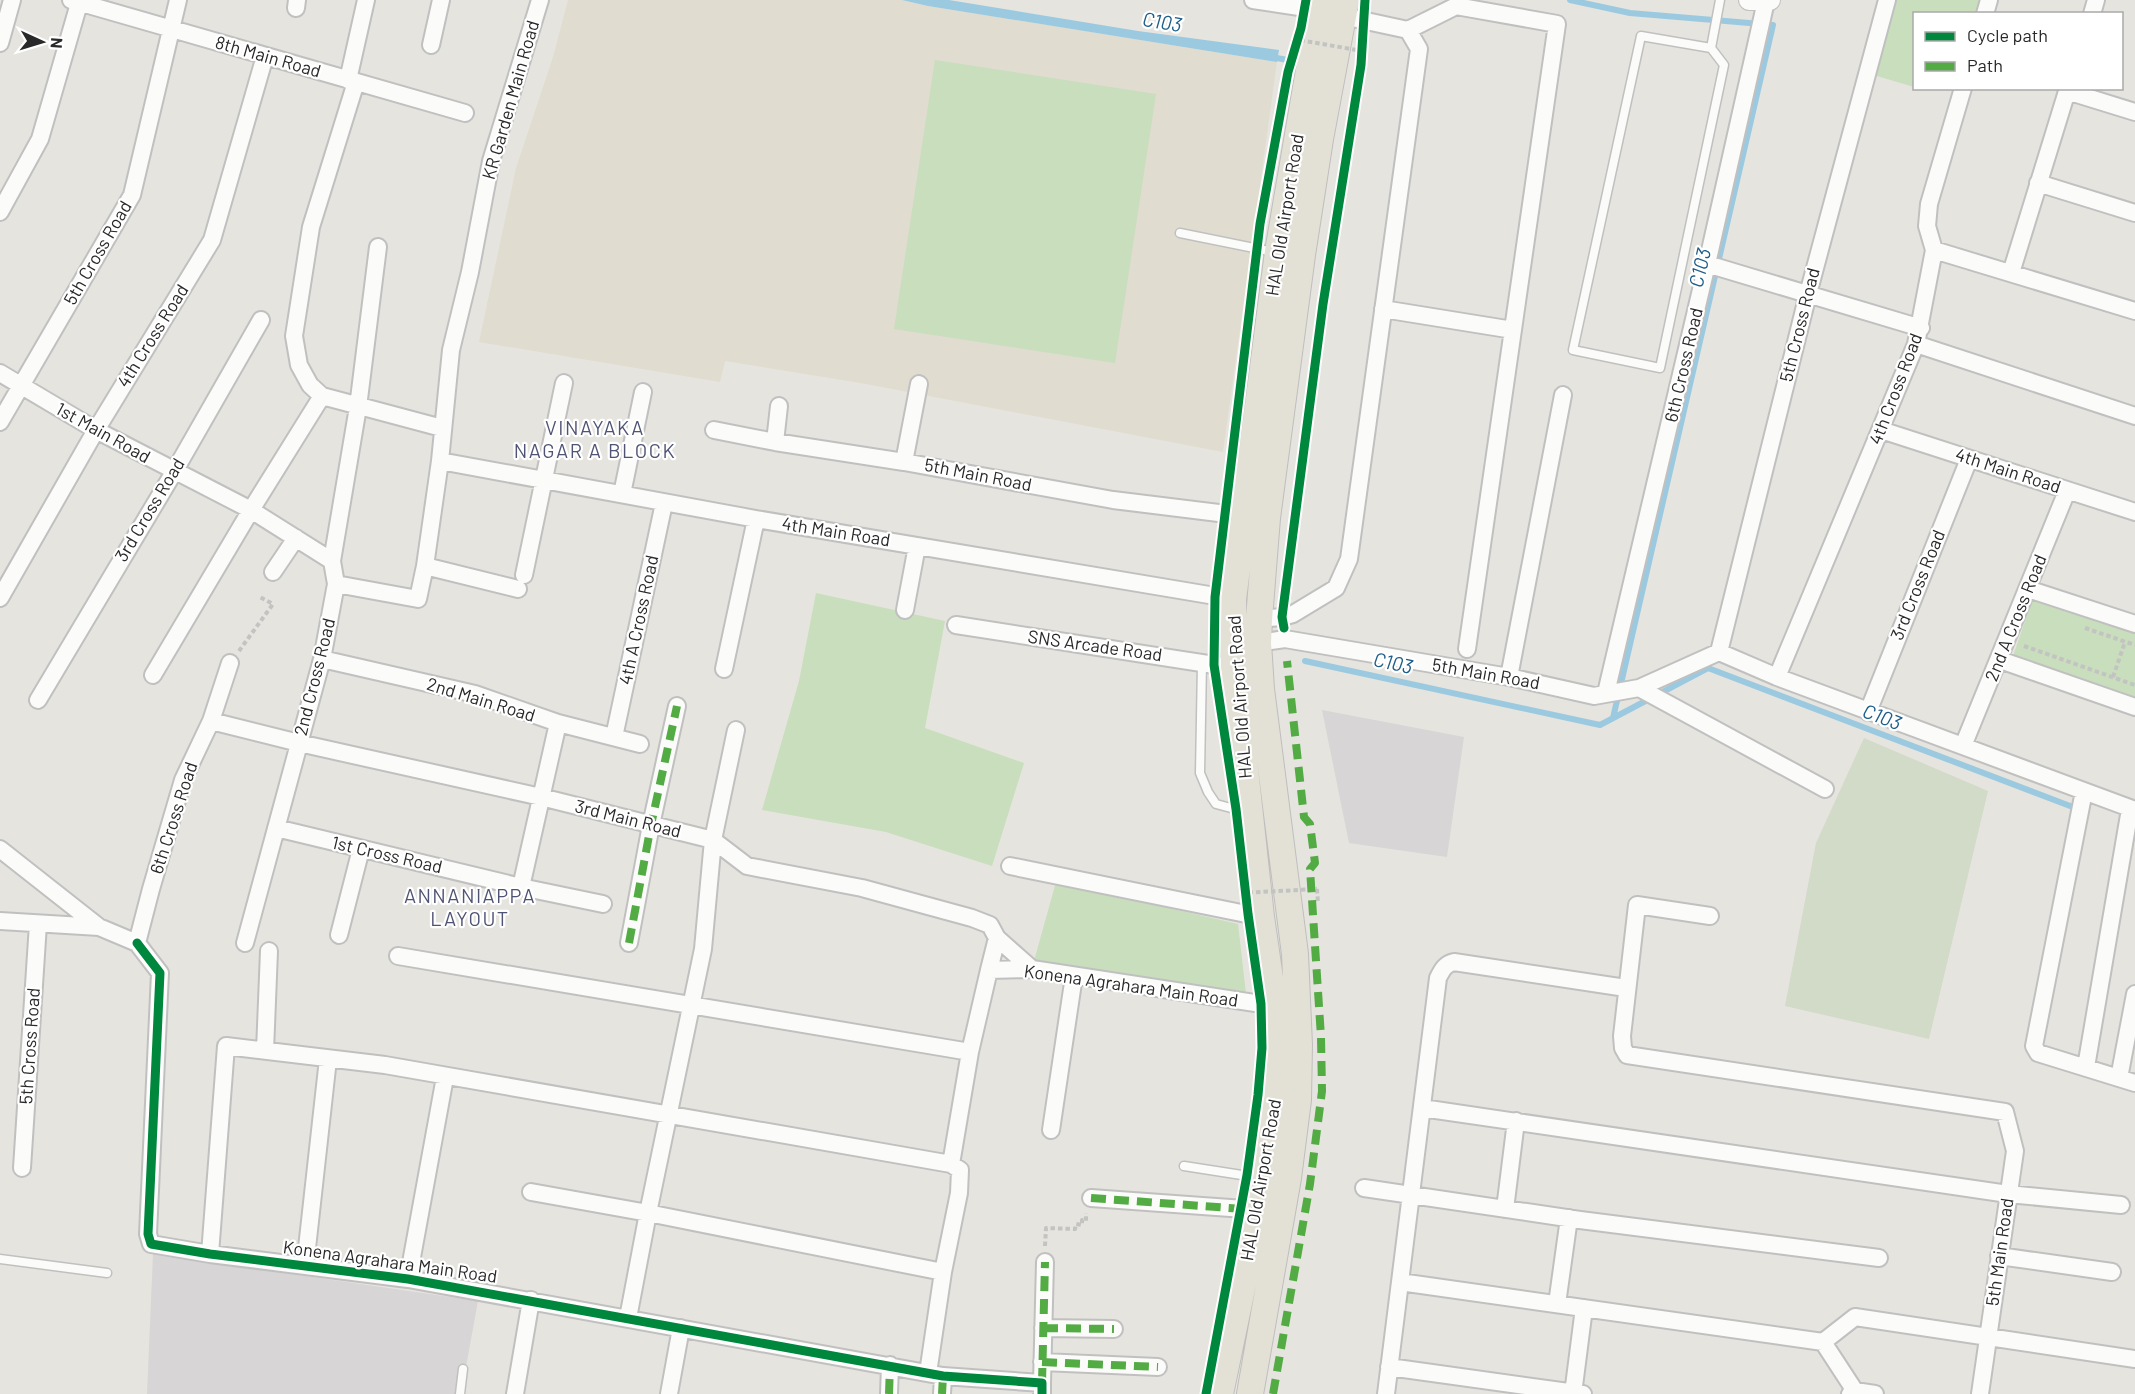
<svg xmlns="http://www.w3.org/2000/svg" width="2135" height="1394" font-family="Barlow,sans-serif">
<rect width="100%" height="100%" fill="#e6e4df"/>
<!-- industrial -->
<path fill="#d7d5d6" d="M 1322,710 L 1464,737 L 1447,857 L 1349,843 Z
M 153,1254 L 478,1301 L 461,1394 L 147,1394 Z"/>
<!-- education -->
<path fill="#e0dccf" d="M 568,0 L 902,0 L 928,6 L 1277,62 L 1223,452 L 866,384 L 725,361 L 720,382 L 479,342 L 516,168 L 553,57 Z"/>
<!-- green -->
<path fill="#c8debc" d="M 1892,0 L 1982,0 L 1978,13 L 1914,14 L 1914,87 L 1870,74 Z
M 935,60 L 1156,94 L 1115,363 L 894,329 Z
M 816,593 L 945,621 L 925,728 L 1024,763 L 992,866 L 886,832 L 762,810 L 799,681 Z
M 2033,598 L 2135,634 L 2135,698 L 2013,656 Z
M 1056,882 L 1238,924 L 1246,994 L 1034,961 Z"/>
<!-- cemetery -->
<path fill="#d2dac8" d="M 1864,738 L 1988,791 L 1929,1039 L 1785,1006 L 1816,843 Z"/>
<!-- water -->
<path fill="#9bcae0" d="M 902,0 L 949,0 L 1138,31 L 1279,50 L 1277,62 L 928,6 Z"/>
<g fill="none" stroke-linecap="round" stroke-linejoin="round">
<!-- stream -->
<path stroke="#9bcae0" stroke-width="6" d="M 1570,0 L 1630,13 L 1773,25 L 1613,718
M 1271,57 L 1288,60
M 1305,661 L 1600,725 L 1708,668 L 2078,809"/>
<defs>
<path id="service" d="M 1711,48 L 1641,36 L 1573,350 L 1660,368 L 1724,65 L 1711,48 L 1720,0
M 1180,233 L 1274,252
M 1202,663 L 1200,773 L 1208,792 L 1216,804 L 1246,812
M 1184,1166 L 1261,1178
M 0,1259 L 107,1273
M 460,1394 L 463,1369"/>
<path id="minor" d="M 71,0 L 465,113
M 1253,0 L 1319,10
M 296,8 L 297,0
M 1985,14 L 1989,0
M 2092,14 L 2096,0
M 1343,16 L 1408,30 L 1456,6 L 1557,24 L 1467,649
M 0,43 L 12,0
M 431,45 L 441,0
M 348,80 L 366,0
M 356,82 L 311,227 L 294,336 L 299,365 L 310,385 L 322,396 L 442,428
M 2067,91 L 2135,112
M 2038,183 L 2135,213
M 0,212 L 40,139 L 80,0
M 1934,250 L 2135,311
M 1707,264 L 1921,328
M 2011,273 L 2068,88
M 1383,309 L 1513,330
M 1916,344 L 2135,416
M 0,373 L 96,430 L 251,510 L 332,561
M 0,422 L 132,195 L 178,0
M 714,430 L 775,442 L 904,462 L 1113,500 L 1243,516
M 1881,430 L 2135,512
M 775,442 L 779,406
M 440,461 L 756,519 L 1233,599
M 904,462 L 919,384
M 622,494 L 643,392
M 425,566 L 518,589
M 273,572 L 296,538
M 524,575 L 564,383
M 336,584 L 418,599 L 425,566 L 440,461 L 451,350 L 470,272 L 491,161 L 540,0
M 2028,589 L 2135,624
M 0,598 L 96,430 L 212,240 L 265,56
M 905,610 L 917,546
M 1259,619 L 1282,617 L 1293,614 L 1336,588 L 1349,559 L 1419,49 L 1408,30
M 956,625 L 1234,668
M 1258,643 L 1285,639 L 1509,677 L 1594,696 L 1639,688 L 1719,652 L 1777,677 L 2135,810
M 1719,652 L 1808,294 L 1887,0
M 322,659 L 475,694 L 558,723 L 640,744
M 2000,660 L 2135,707
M 724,669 L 756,519
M 153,675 L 251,510 L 322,396
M 1509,677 L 1563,395
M 1777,677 L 1916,344 L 1934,250 L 1927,226 L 1929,204 L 1963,88
M 1639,688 L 1825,789
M 1606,693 L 1707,264 L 1766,1
M 38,700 L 174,472 L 261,320
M 1868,712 L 1969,459
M 211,721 L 299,743 L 541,797 L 713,840 L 747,866 L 862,888 L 972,918 L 990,925 L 997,938 L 989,970
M 614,737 L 664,503
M 1963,746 L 2067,491
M 2084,791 L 2034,1046 L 2038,1053 L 2135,1083
M 276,828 L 521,887 L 603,904
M 0,849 L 99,927 L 137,943
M 1010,866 L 1261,917
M 521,887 L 558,723
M 1710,916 L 1637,905 L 1622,1036 L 1623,1048 L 1627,1055 L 2005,1112 L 2015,1151 L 1980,1394
M 0,921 L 99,927
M 339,935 L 361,849
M 997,938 L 1032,969
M 137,943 L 160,973 L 148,1234 L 151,1244 L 210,1254 L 408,1279 L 943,1376 L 1042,1383 L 1042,1394
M 137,943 L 151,889 L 183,780 L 211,721 L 230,663
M 245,943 L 322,659 L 336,584 L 332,561 L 358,407 L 378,247
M 629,943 L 651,825 L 677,706
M 398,956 L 970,1052
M 265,1051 L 269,951
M 2086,1067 L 2130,809
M 2119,1078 L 2135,994
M 1422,1108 L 2008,1194 L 2121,1205
M 1051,1130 L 1074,976
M 22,1168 L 38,924
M 1364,1188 L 1580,1220 L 1879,1258
M 531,1192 L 648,1213 L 943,1272
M 1091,1198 L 1258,1210
M 1505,1209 L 1516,1121
M 210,1254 L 226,1046 L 385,1065 L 951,1164
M 1999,1256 L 2112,1272
M 305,1266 L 328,1059
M 408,1279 L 445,1077
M 1400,1282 L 1823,1342 L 1855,1317 L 2135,1359
M 1557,1304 L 1569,1218
M 628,1318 L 648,1213 L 703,949 L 713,840 L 736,730
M 1043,1328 L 1114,1329
M 1823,1342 L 1855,1391
M 1042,1362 L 1158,1367
M 1389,1367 L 1583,1394
M 928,1373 L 943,1272 L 959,1193 L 960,1170 L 951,1164 L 970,1052 L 989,970 L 1032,969 L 1274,1006
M 1042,1383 L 1045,1262
M 515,1394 L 531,1300
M 669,1394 L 681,1328
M 889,1394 L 890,1365
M 942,1394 L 943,1376
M 1386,1394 L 1438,978 C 1442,970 1445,964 1454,962 L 1626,988
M 1573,1394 L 1584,1308
M 1850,1394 L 1855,1391 L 1875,1394"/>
<path id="tertiary" d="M 1749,0 L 1770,0"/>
<path id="primary" d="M 1220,1394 L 1265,1178 L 1277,1098 L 1274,1006 L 1261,917 L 1234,668 L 1233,599 L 1278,252 L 1321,0
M 1250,1394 L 1288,1178 L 1298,1100 L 1299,1045 L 1295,954 L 1261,689 L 1258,643 L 1259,619 L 1267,518 L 1302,255 L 1320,139 L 1346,0"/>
</defs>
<!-- service casing -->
<use href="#service" stroke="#c1c0c0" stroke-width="11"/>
<!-- minor casing -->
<use href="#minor" stroke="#c1c0c0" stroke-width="20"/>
<!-- tertiary casing -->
<use href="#tertiary" stroke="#c1c0c0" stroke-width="22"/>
<!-- primary casing -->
<use href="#primary" stroke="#bfbebd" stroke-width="28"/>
<!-- path -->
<path stroke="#c3c3c2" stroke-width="4" stroke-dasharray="4.5 3" stroke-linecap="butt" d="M 2085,628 L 2135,645
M 2024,646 L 2135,685
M 239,651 L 273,604 L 258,596
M 2113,677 L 2125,642
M 1317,889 L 1318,903
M 1045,1246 L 1046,1228 L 1075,1229 L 1076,1224 L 1082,1225 L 1082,1220 L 1086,1221 L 1086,1213"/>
<!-- service -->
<use href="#service" stroke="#fbfbfa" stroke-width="8"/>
<!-- minor -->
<use href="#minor" stroke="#fbfbfa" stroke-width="16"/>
<!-- tertiary -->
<use href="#tertiary" stroke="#fbfbfa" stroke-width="20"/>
<!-- primary -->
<use href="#primary" stroke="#e3e1d5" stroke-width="26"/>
<!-- path-bridge -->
<path stroke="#c3c3c2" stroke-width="4" stroke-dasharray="4.5 3" stroke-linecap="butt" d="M 1293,39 L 1357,50
M 1241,893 L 1317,889"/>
<!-- quiet -->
<path stroke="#53ab44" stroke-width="8" stroke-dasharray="15 8" stroke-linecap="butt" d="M 629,943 L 651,825 L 677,706
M 1091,1198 L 1258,1210
M 1043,1328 L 1114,1329
M 1042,1362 L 1158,1367
M 1042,1383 L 1045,1262
M 889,1394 L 890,1365
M 942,1394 L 943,1376
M 1273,1394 L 1310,1184 L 1322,1091 L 1321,1037 L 1310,869 L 1315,863 L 1310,824 L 1304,817 L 1287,661"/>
<defs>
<path id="cycleway" d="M 1284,628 L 1282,617 L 1323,304 L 1361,65 L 1365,0
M 137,943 L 160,973 L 148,1234 L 151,1244 L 210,1254 L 408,1279 L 943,1376 L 1042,1383 L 1042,1394
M 1206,1394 L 1247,1175 L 1258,1095 L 1262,1048 L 1261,1004 L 1248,914 L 1236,809 L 1214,665 L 1215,597 L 1260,224 L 1288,72 L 1301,28 L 1306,0"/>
</defs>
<!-- cycleway casing -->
<use href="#cycleway" stroke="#fff" stroke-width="13"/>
<!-- cycleway -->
<use href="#cycleway" stroke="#00873e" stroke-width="9"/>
</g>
<g text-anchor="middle" stroke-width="4.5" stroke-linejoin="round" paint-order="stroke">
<!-- street labels -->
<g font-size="18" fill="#292929" stroke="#fff">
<text transform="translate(268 57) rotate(16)" y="6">8th Main Road</text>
<text transform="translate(511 100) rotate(-74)" y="6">KR Garden Main Road</text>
<text transform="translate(1285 215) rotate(-81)" y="6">HAL Old Airport Road</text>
<text transform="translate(98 253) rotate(-60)" y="6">5th Cross Road</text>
<text transform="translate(1800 325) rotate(-76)" y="6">5th Cross Road</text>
<text transform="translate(153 336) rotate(-58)" y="6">4th Cross Road</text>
<text transform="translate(1684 365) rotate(-77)" y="6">6th Cross Road</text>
<text transform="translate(1896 389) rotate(-69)" y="6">4th Cross Road</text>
<text transform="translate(103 433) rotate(29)" y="6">1st Main Road</text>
<text transform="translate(2008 471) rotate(18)" y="6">4th Main Road</text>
<text transform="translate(978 475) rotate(11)" y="6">5th Main Road</text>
<text transform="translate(150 510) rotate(-59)" y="6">3rd Cross Road</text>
<text transform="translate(836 532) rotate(9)" y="6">4th Main Road</text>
<text transform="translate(1918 585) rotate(-68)" y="6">3rd Cross Road</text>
<text transform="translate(2016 618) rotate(-68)" y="6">2nd A Cross Road</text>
<text transform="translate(639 620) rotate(-78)" y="6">4th A Cross Road</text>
<text transform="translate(1095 646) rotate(8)" y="6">SNS Arcade Road</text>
<text transform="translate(1486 674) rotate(10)" y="6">5th Main Road</text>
<text transform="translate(315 677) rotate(-76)" y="6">2nd Cross Road</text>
<text transform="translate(1240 697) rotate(-94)" y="6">HAL Old Airport Road</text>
<text transform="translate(481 700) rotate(17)" y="6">2nd Main Road</text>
<text transform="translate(174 818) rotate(-72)" y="6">6th Cross Road</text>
<text transform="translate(628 819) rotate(14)" y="6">3rd Main Road</text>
<text transform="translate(387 855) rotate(13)" y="6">1st Cross Road</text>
<text transform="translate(1131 986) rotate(8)" y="6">Konena Agrahara Main Road</text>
<text transform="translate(30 1046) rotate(-86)" y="6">5th Cross Road</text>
<text transform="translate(1261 1180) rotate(-80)" y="6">HAL Old Airport Road</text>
<text transform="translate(2000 1252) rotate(-82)" y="6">5th Main Road</text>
<text transform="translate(390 1262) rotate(8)" y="6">Konena Agrahara Main Road</text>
</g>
<!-- water labels -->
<g font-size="20" font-style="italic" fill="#1d5e89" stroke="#fff">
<text transform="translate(1162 22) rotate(9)" y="7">C103</text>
<text transform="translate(1700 268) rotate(-77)" y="7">C103</text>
<text transform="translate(1393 663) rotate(12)" y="7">C103</text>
<text transform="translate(1882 717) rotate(21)" y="7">C103</text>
</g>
<!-- neighbourhood labels -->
<g font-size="20" letter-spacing="1.5" fill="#4f5374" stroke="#fff">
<text x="595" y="435">VINAYAKA<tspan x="595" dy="23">NAGAR A BLOCK</tspan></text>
<text x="470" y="903">ANNANIAPPA<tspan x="470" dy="23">LAYOUT</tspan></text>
</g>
</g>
<!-- legend -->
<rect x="1913" y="12" width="210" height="78" fill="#ffffff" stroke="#a9a9a9" stroke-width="1.5"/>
<rect x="1925" y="32" width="30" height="9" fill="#00873e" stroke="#a9a9a9" stroke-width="1.5"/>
<text x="1967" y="42" font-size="18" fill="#292929">Cycle path</text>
<rect x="1925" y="62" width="30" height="9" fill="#53ab44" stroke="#a9a9a9" stroke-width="1.5"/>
<text x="1967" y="72" font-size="18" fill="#292929">Path</text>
<!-- north arrow -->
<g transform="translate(42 42) rotate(94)" stroke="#ffffff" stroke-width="4.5" paint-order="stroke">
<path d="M0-4.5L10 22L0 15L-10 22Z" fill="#292929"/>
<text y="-9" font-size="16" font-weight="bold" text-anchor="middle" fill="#292929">N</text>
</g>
</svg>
